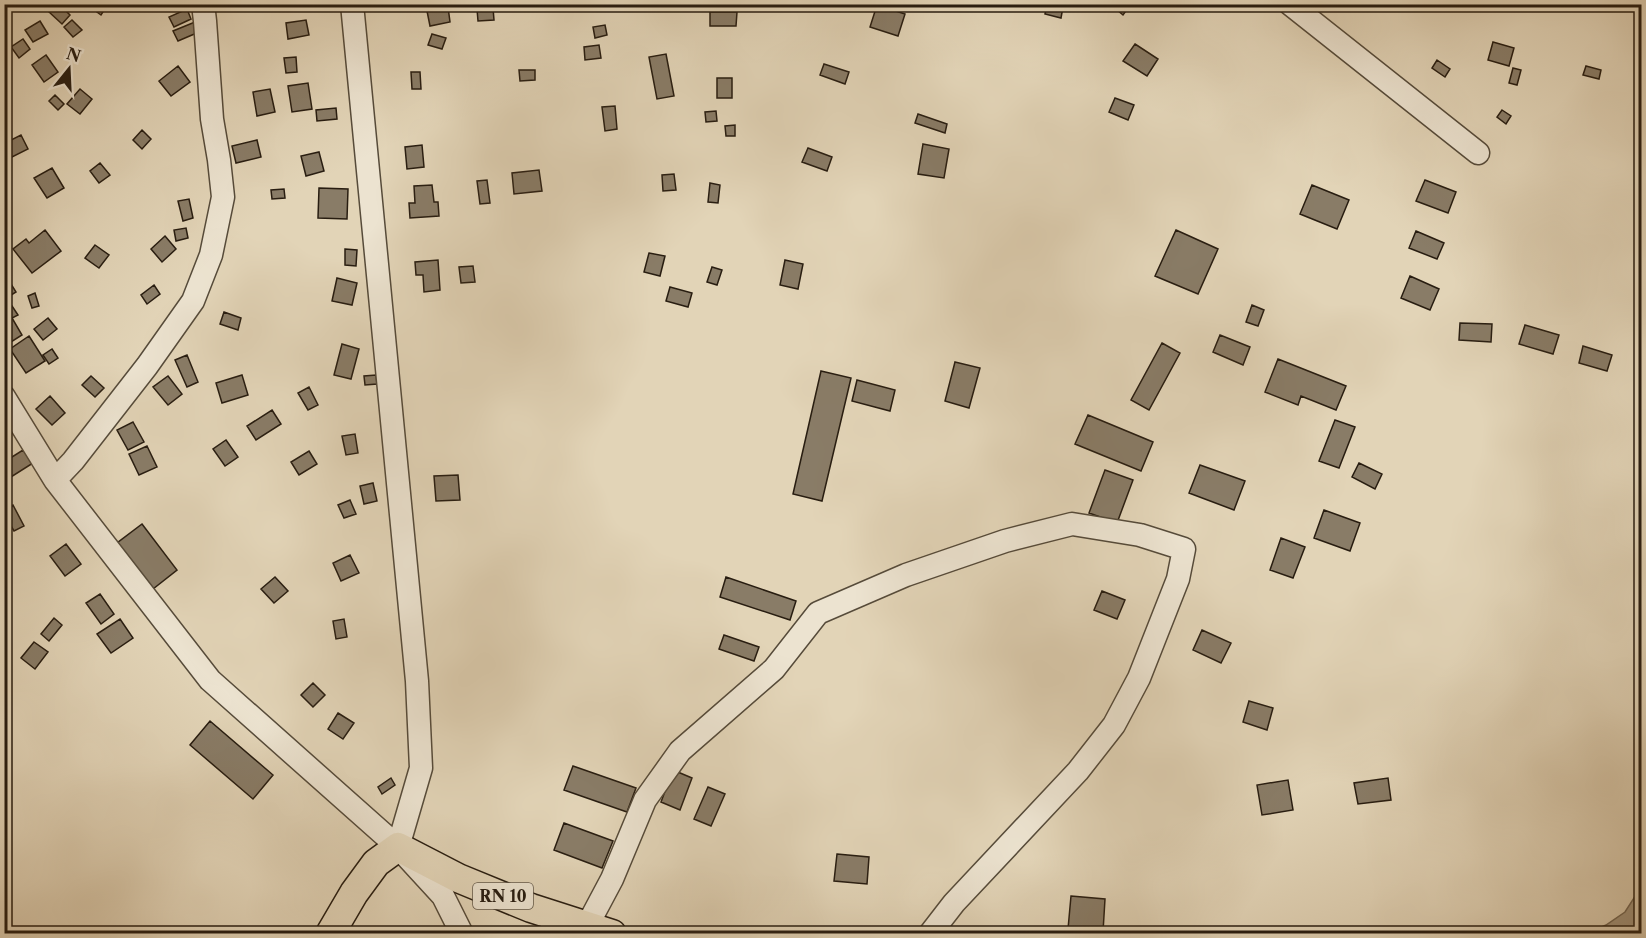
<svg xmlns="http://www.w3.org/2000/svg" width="1646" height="938" font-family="'Libre Caslon Text',serif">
<rect width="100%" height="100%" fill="#e2d4b7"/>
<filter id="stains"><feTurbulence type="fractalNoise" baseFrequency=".00333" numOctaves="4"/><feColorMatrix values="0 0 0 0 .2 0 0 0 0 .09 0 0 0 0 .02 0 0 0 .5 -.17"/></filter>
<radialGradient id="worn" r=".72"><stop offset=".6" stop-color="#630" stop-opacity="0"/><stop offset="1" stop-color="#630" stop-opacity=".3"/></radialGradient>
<!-- water -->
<path fill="#a3967f" stroke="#726653" stroke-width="1.5" d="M 1641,887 L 1641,933 L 1589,933 L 1606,925 L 1625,912 Z"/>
<!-- building -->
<path fill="#897c67" stroke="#281d11" stroke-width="1.5" d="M 56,4 L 59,4 L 70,15 L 62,24 L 49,12 Z
M 86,4 L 108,4 L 101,15 Z
M 1047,4 L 1063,7 L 1061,18 L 1045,14 Z
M 1110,4 L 1131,4 L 1123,15 Z
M 877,5 L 905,14 L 898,36 L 870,27 Z
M 448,7 L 450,22 L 430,26 L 427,11 Z
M 493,8 L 494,20 L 478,21 L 477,9 Z
M 187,9 L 191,19 L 174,27 L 169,17 Z
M 710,12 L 737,12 L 736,26 L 710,26 Z
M 72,20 L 82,30 L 73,37 L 64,27 Z
M 306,20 L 309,35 L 288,39 L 286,23 Z
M 40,21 L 48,34 L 33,42 L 25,30 Z
M 195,22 L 199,32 L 178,41 L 173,31 Z
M 605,25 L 607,35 L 595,38 L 593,27 Z
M 432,34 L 446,38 L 442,49 L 428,45 Z
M 23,39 L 30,49 L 19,58 L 11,47 Z
M 1493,42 L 1514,48 L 1509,66 L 1488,60 Z
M 1135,44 L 1158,59 L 1147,76 L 1123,61 Z
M 599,45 L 601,58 L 585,60 L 584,47 Z
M 666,54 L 674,96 L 657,99 L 649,57 Z
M 46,55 L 58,72 L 44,82 L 32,65 Z
M 296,57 L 297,72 L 286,73 L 284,58 Z
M 1437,60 L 1450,69 L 1445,77 L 1432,68 Z
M 824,64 L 849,72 L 845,84 L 820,75 Z
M 178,66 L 190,82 L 171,96 L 159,81 Z
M 1586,66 L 1601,70 L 1599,79 L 1583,75 Z
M 1513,68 L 1521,70 L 1517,85 L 1509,83 Z
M 519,70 L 535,70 L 535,80 L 520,81 Z
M 411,72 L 420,72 L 421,89 L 412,89 Z
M 717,78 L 732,78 L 732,98 L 717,98 Z
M 308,83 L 312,109 L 292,112 L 288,86 Z
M 80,89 L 92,99 L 80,114 L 67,104 Z
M 270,89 L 275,112 L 257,116 L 253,92 Z
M 55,95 L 64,104 L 58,110 L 49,101 Z
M 1115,98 L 1134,105 L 1128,120 L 1109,112 Z
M 615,106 L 617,129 L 605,131 L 602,107 Z
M 336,108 L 337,119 L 317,121 L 316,110 Z
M 1502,110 L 1511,116 L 1506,124 L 1497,117 Z
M 716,111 L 717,121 L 706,122 L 705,112 Z
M 918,114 L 947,124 L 945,133 L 915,123 Z
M 735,125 L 735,136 L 726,136 L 725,126 Z
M 142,130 L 151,139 L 142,149 L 133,140 Z
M 21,135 L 28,149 L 12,157 L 5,143 Z
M 257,140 L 261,157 L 236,163 L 232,146 Z
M 923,144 L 949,149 L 944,178 L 918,174 Z
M 422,145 L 424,167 L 407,169 L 405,147 Z
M 808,148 L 832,157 L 827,171 L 802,162 Z
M 319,152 L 324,171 L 306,176 L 301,156 Z
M 100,163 L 110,175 L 99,183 L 90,171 Z
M 52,168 L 64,188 L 47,198 L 34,178 Z
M 539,170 L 542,191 L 514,194 L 512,173 Z
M 674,174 L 676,190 L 663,191 L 662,175 Z
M 487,180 L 490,203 L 480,204 L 477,181 Z
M 1425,180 L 1456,192 L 1448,213 L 1416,201 Z
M 710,183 L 720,185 L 718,203 L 708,202 Z
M 432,185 L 434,202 L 438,202 L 439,216 L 410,218 L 409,203 L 415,203 L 414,186 Z
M 1312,185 L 1349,200 L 1337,229 L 1300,214 Z
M 319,188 L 348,189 L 347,219 L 318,218 Z
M 284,189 L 285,198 L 272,199 L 271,190 Z
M 189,199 L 193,218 L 183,221 L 178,201 Z
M 186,228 L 188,238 L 176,241 L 174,230 Z
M 45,230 L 61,251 L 32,273 L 13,249 L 26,239 L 29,243 Z
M 1176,230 L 1218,249 L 1198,294 L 1155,276 Z
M 1416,231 L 1444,243 L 1437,259 L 1409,248 Z
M 165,236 L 176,249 L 162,262 L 151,249 Z
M 95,245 L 109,255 L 99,268 L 85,258 Z
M 345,249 L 357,250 L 356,266 L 345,265 Z
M 649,253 L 665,256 L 660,276 L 644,272 Z
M 438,260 L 440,290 L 424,292 L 423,275 L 416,275 L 415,262 Z
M 785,260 L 803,264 L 798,289 L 780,285 Z
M 473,266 L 475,282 L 461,283 L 459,267 Z
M 712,267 L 722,270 L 717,285 L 707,282 Z
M 6,276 L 16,292 L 8,297 L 4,293 Z
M 1410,276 L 1439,289 L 1430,310 L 1401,298 Z
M 337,278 L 357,283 L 352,305 L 332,301 Z
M 154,285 L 160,294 L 147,304 L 141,295 Z
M 670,287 L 692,293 L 688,307 L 666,301 Z
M 35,293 L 39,306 L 32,308 L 28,296 Z
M 1252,305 L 1264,310 L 1258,326 L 1246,322 Z
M 12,306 L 18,315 L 12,318 L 22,335 L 11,342 L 4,332 L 4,311 Z
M 224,312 L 241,318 L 238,330 L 220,324 Z
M 48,318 L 57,329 L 43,340 L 34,329 Z
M 1460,323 L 1492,324 L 1491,342 L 1459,340 Z
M 1525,325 L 1559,335 L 1553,354 L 1519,344 Z
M 1220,335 L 1250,347 L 1243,365 L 1213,352 Z
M 29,336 L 45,361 L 26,373 L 10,349 Z
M 1162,343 L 1180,353 L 1149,410 L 1131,400 Z
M 342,344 L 359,349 L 351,379 L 334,375 Z
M 1583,346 L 1612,355 L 1607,371 L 1579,363 Z
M 52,349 L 58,358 L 49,364 L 43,355 Z
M 187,355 L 198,382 L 187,387 L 175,360 Z
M 1278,359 L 1346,386 L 1336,410 L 1301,396 L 1298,405 L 1265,392 Z
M 955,362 L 980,368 L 969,408 L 945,401 Z
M 821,371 L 851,378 L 822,501 L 793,494 Z
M 242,375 L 248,395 L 222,403 L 216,383 Z
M 376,375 L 377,384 L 365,385 L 364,376 Z
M 91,376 L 104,388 L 95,397 L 82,385 Z
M 168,376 L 182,394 L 168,405 L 153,387 Z
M 857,380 L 895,390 L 890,411 L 852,401 Z
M 309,387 L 318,405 L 308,410 L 298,393 Z
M 50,396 L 65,413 L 52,425 L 36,409 Z
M 272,410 L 281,424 L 256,440 L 247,426 Z
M 1088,415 L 1153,442 L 1141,471 L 1075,444 Z
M 1335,420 L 1355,427 L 1339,468 L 1319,461 Z
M 133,422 L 144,442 L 128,450 L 117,430 Z
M 355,434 L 358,453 L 346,455 L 342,436 Z
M 226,440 L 238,457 L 225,466 L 213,449 Z
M 147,446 L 157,467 L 139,475 L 129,454 Z
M 23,450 L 33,463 L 11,477 L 4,468 L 4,462 Z
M 309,451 L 317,464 L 299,475 L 291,462 Z
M 1359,463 L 1382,474 L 1375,489 L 1352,477 Z
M 1200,465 L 1245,481 L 1234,510 L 1189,493 Z
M 1105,470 L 1133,480 L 1117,523 L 1089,513 Z
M 458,475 L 460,500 L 436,501 L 434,476 Z
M 373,483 L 377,501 L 364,504 L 360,486 Z
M 350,500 L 356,514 L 344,518 L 338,505 Z
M 13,505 L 24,526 L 14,531 L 4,514 L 4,510 Z
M 1324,510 L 1360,523 L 1350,551 L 1314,538 Z
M 142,524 L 177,570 L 153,589 L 117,543 Z
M 1281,538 L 1305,547 L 1293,578 L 1270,570 Z
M 66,544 L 81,564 L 65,576 L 50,556 Z
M 350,555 L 359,573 L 341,581 L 333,563 Z
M 275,577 L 288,591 L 274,603 L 261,589 Z
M 726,577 L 796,601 L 790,620 L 720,597 Z
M 1102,591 L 1125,600 L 1117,619 L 1094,610 Z
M 100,594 L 114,614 L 101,624 L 86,603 Z
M 54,618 L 62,625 L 49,641 L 41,634 Z
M 120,619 L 133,638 L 111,653 L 97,634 Z
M 344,619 L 347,637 L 336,639 L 333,621 Z
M 1202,630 L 1231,643 L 1221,663 L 1193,650 Z
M 724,635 L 759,647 L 754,661 L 719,649 Z
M 34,642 L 48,652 L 35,669 L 21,658 Z
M 313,683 L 325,695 L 313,707 L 301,695 Z
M 1249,701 L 1273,708 L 1267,730 L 1243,722 Z
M 338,713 L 354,723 L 343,739 L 328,729 Z
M 210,721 L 273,775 L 253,799 L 190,745 Z
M 573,766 L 636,788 L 627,812 L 564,790 Z
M 673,770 L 692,778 L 680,810 L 661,802 Z
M 391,778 L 395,785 L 382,794 L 378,787 Z
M 1388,778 L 1391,800 L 1358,804 L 1354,783 Z
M 1288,780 L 1293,810 L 1262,815 L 1257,785 Z
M 708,787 L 725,794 L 711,826 L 694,819 Z
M 564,823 L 613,841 L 602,868 L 554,850 Z
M 837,854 L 869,857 L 867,884 L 834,881 Z
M 1071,896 L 1105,899 L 1103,932 L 1068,929 Z"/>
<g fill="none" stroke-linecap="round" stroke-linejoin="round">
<defs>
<path id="minor" d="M 352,4 L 417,681 L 421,768 L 398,847
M 1290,4 L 1478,153
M 4,397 L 55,480 L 210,680 L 398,847 L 443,896 L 462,934
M 55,480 L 73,461 L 147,366 L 193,301 L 211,255 L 223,197 L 219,160 L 212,119 L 205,21 L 203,4
M 587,926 L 612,879 L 645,800 L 680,751 L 774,669 L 818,613 L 906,575 L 1005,541 L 1072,524 L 1140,535 L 1184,549 L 1178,579 L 1139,678 L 1114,725 L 1078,771 L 954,903 L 930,934"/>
<path id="major" d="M 330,934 L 354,893 L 376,863 L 398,847 L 458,878 L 531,908 L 612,934"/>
</defs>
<!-- minor casing -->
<use href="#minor" stroke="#564b3a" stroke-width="25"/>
<!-- major casing -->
<use href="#major" stroke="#281d11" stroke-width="31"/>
<!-- minor -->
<use href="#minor" stroke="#ece3d0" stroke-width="22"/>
<!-- major -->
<use href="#major" stroke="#e2d4b7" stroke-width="28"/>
</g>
<g text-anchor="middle" stroke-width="4.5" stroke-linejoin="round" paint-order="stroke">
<!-- shield labels -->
<rect fill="#ece3d0" stroke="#63584a" stroke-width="1.5" x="473" y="883" width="60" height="26" rx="4.5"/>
<g font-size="16" font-weight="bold" fill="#281d11">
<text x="503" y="902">RN 10</text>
</g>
</g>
<!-- margin -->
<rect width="1646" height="938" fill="none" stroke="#e2d4b7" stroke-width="24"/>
<rect x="6" y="6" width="1634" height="926" fill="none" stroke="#281d11" stroke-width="3"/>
<rect x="12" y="12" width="1622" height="914" fill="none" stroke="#281d11" stroke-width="1.5"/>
<!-- north arrow -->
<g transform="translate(69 69) rotate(18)" stroke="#ece3d0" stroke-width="4.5" paint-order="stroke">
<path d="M0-4.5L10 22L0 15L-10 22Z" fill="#281d11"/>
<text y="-9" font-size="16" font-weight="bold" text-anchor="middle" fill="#281d11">N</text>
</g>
<rect width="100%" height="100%" filter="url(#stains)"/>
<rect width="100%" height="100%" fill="url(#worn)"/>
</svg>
